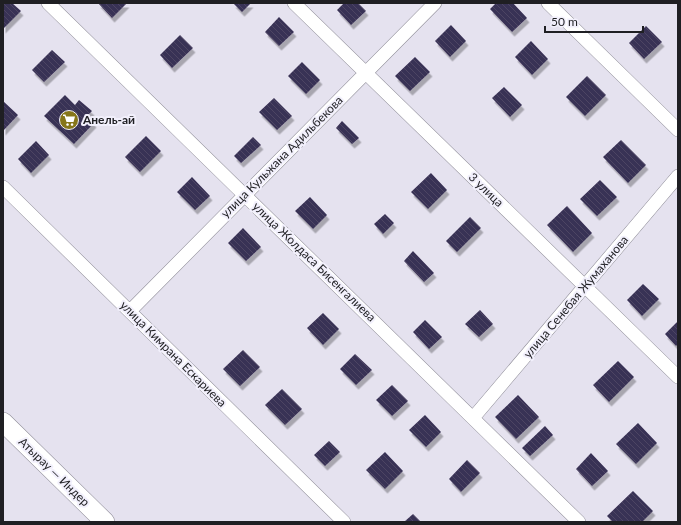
<svg xmlns="http://www.w3.org/2000/svg" width="681" height="525" font-family="Lato,sans-serif">
<defs>
<pattern id="building-back-hatch" width="6" height="6" patternUnits="userSpaceOnUse"><rect width="6" height="6" fill="#393054"/><path d="M-1 5l2 2M0 0l6 6M5-1l2 2" fill="none" stroke="#4d4564"/></pattern>
<filter id="shadow"><feDropShadow dx="2.5" dy="4.5" stdDeviation="0" flood-color="#0004"/></filter>
</defs>
<rect width="100%" height="100%" fill="#e5e2ef"/>
<!-- building -->
<path fill="url(#building-back-hatch)" filter="url(#shadow)" d="M 3,3 L 12,3 L 21,11 L 3,29 Z
M 98,3 L 127,3 L 112,18 Z
M 233,3 L 251,3 L 242,12 Z
M 344,3 L 358,3 L 366,11 L 351,25 L 337,10 Z
M 496,3 L 513,3 L 527,18 L 512,32 L 490,9 Z
M 279,17 L 294,32 L 279,46 L 265,32 Z
M 451,25 L 466,41 L 450,57 L 435,41 Z
M 646,26 L 662,42 L 644,59 L 629,43 Z
M 180,35 L 193,48 L 172,68 L 160,55 Z
M 531,41 L 548,59 L 532,75 L 515,57 Z
M 52,50 L 65,62 L 44,82 L 32,70 Z
M 415,57 L 430,72 L 410,91 L 395,76 Z
M 302,62 L 320,80 L 306,94 L 288,76 Z
M 587,76 L 606,95 L 585,116 L 566,97 Z
M 504,87 L 522,105 L 510,117 L 492,98 Z
M 65,95 L 75,105 L 79,100 L 92,111 L 87,116 L 94,123 L 74,144 L 44,116 Z
M 274,98 L 292,116 L 277,130 L 259,112 Z
M 3,101 L 18,115 L 3,131 Z
M 342,121 L 359,138 L 352,144 L 336,128 Z
M 146,136 L 161,151 L 140,172 L 125,157 Z
M 253,137 L 261,145 L 241,163 L 234,156 Z
M 621,140 L 646,165 L 628,183 L 603,157 Z
M 36,141 L 49,155 L 31,173 L 18,159 Z
M 431,173 L 447,190 L 428,209 L 411,192 Z
M 192,177 L 210,196 L 195,210 L 177,192 Z
M 600,180 L 617,197 L 597,216 L 580,199 Z
M 310,197 L 327,215 L 313,229 L 295,211 Z
M 567,206 L 592,233 L 573,252 L 547,225 Z
M 385,214 L 394,223 L 383,234 L 374,224 Z
M 470,217 L 481,228 L 457,252 L 446,241 Z
M 243,228 L 261,247 L 246,261 L 228,243 Z
M 413,251 L 434,273 L 424,282 L 404,261 Z
M 643,284 L 659,299 L 642,316 L 627,300 Z
M 480,310 L 493,324 L 479,337 L 465,324 Z
M 323,313 L 339,329 L 323,345 L 307,328 Z
M 425,320 L 442,337 L 429,349 L 413,332 Z
M 678,321 L 678,344 L 676,346 L 665,334 Z
M 243,350 L 260,367 L 240,386 L 223,369 Z
M 355,354 L 372,370 L 356,385 L 340,369 Z
M 618,361 L 634,377 L 609,402 L 593,385 Z
M 392,385 L 408,401 L 392,416 L 376,400 Z
M 282,389 L 302,409 L 285,425 L 265,405 Z
M 518,395 L 539,417 L 516,439 L 495,417 Z
M 425,415 L 441,432 L 426,447 L 409,430 Z
M 638,423 L 657,443 L 636,464 L 616,444 Z
M 545,426 L 553,435 L 530,456 L 522,448 Z
M 329,441 L 340,452 L 325,466 L 314,455 Z
M 385,452 L 403,471 L 385,489 L 366,470 Z
M 591,453 L 608,471 L 592,486 L 576,469 Z
M 467,460 L 480,473 L 461,492 L 449,479 Z
M 633,491 L 653,511 L 642,522 L 613,522 L 607,516 Z
M 413,514 L 421,522 L 404,522 Z"/>
<g fill="none" stroke-linecap="round" stroke-linejoin="round">
<defs>
<path id="street" d="M 48,3 L 579,522
M 294,3 L 678,377
M 548,3 L 678,130
M 3,187 L 344,522
M 130,311 L 435,3
M 473,418 L 678,176"/>
<path id="secondary" d="M 3,422 L 105,522"/>
</defs>
<!-- street casing -->
<use href="#street" stroke="#8f8d98" stroke-width="14"/>
<!-- secondary casing -->
<use href="#secondary" stroke="#8f8d98" stroke-width="20"/>
<!-- street -->
<use href="#street" stroke="#fff" stroke-width="13"/>
<!-- secondary -->
<use href="#secondary" stroke="#fff" stroke-width="19"/>
</g>
<!-- icons -->
<defs>
<symbol id="supermarket-disc" viewBox="-11 -11 22 22"><circle r="9.5" fill="#86761a" stroke="#f2f0fc"/><path d="M-6-5.5h2.5l.6 2H6L4.5 2H-2.5L-4.4-4H-6ZM-1.5 3.2a1.3 1.3 0 1 0 .1 0ZM3 3.2a1.3 1.3 0 1 0 .1 0Z" fill="#fff"/></symbol>
</defs>
<g fill-rule="evenodd">
<use href="#supermarket-disc" x="58" y="109" width="22" height="22"/>
</g>
<g text-anchor="middle" stroke-width="4" stroke-linejoin="round" paint-order="stroke">
<!-- poi labels -->
<g font-size="12" font-weight="bold" fill="#1f1f23" stroke="#f2f0fc" text-anchor="start">
<text x="83" y="124">Анель-ай</text>
</g>
<!-- street labels -->
<g font-size="12" fill="#1f1f23" stroke="#f2f0fc">
<text transform="translate(282 157) rotate(-45)" y="4">улица Кульжана Адильбекова</text>
<text transform="translate(486 190) rotate(44)" y="4">3 улица</text>
<text transform="translate(314 262) rotate(44)" y="4">улица Жолдаса Бисенгалиева</text>
<text transform="translate(576 297) rotate(-50)" y="4">улица Сенебая Жумаханова</text>
<text transform="translate(173 354) rotate(45)" y="4">улица Кимрана Ескариева</text>
<text transform="translate(54 472) rotate(44)" y="4">Атырау — Индер</text>
</g>
</g>
<!-- border -->
<rect width="681" height="525" fill="none" stroke="#1f1f23" stroke-width="8"/>
<!-- scale -->
<path d="M545 26v6h98v-6" fill="none" stroke="#1f1f23" stroke-width="2"/>
<text x="551" y="26" font-size="12" fill="#1f1f23" stroke="#f2f0fc" stroke-width="3" paint-order="stroke">50 m</text>
</svg>
